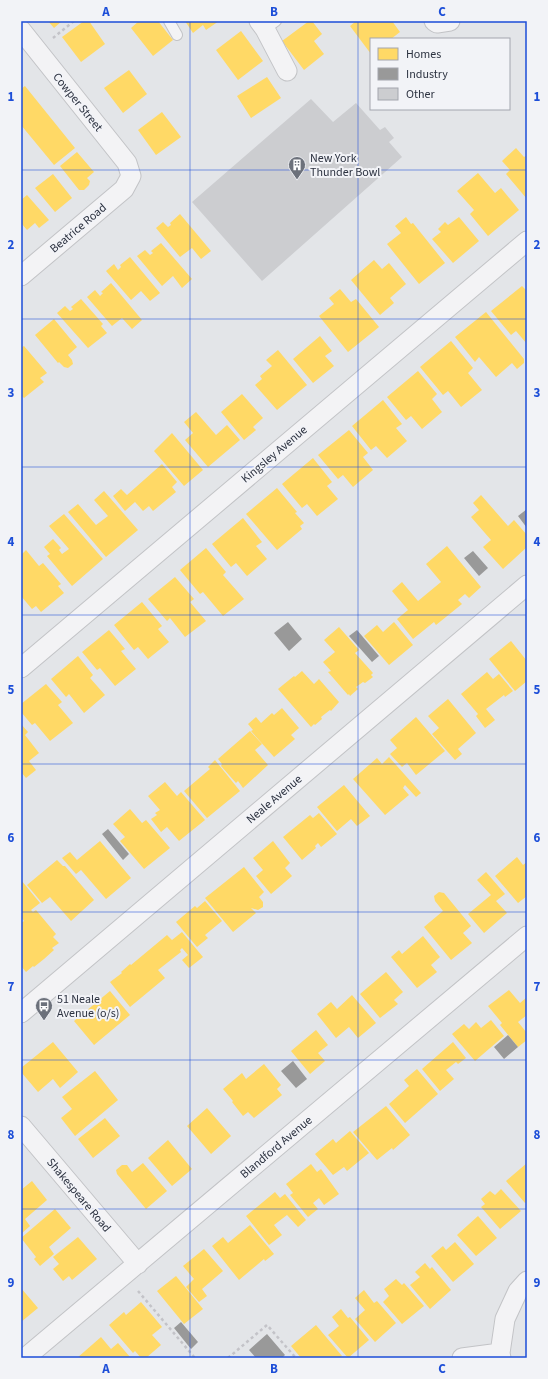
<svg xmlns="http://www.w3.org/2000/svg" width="548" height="1379" font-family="'Source Sans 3',sans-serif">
<rect width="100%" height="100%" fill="#e3e5e8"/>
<!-- homes -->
<path fill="#ffd966" d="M 48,21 L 62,21 L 54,28 Z
M 84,21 L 89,21 L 105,44 L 81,62 L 62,37 Z
M 139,21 L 158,21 L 173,40 L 153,56 L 131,28 Z
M 185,21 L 219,21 L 206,30 L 203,25 L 193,33 Z
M 309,21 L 312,21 L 322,34 L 314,41 L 324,54 L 304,70 L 282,41 Z
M 356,21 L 392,21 L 400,32 L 391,39 L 371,39 L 371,54 L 350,26 Z
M 241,31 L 263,61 L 238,80 L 216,50 Z
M 129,70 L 147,94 L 123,113 L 104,88 Z
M 267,77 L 281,98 L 251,118 L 237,96 Z
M 25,86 L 75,148 L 54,165 L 21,125 L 21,89 Z
M 162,112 L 181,137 L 156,155 L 138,130 Z
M 516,148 L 524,157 L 527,155 L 527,199 L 506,174 L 510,170 L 502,161 Z
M 77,152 L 94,172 L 87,178 L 90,181 L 89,185 L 84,190 L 79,190 L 60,166 Z
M 478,173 L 495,193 L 501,188 L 519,210 L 488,236 L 470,214 L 474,210 L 457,191 Z
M 53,174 L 72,198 L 55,212 L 35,188 Z
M 27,195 L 49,220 L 39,228 L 35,223 L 27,230 L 21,223 L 21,200 Z
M 180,214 L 211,251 L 201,259 L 192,248 L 180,257 L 156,228 L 163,222 L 168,227 L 171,225 L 170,223 Z
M 406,217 L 411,224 L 413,223 L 445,263 L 419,284 L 387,244 L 401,233 L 395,226 Z
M 459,217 L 479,241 L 453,263 L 432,239 L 441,232 L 438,229 L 445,222 L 448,225 Z
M 161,243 L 192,279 L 182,288 L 173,276 L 162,286 L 137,256 L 145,250 L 150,255 L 153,253 L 151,251 Z
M 130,257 L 160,293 L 150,301 L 141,291 L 131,300 L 106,271 L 114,264 L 118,270 L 121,267 L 120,265 Z
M 374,260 L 382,269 L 389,263 L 406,284 L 390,298 L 394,303 L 380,315 L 351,280 Z
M 111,283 L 142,320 L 132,329 L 122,318 L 112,326 L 87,297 L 95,290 L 100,296 L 103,293 L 101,292 Z
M 522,286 L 527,291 L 527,344 L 516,331 L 511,335 L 491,311 Z
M 340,289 L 351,302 L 356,299 L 379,327 L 348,352 L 319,316 L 334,304 L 329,298 Z
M 81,299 L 103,324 L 101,326 L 107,333 L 88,348 L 57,313 L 65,306 L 70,311 L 73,309 L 71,307 Z
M 486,312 L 524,359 L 524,363 L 517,369 L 512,363 L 496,377 L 479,357 L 475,362 L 455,337 Z
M 54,319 L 77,347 L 68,355 L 72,360 L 73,364 L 68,368 L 64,367 L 59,362 L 58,363 L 35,335 Z
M 320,336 L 332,351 L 325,356 L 334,366 L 313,383 L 293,359 Z
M 451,341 L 473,368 L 468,373 L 482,390 L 461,407 L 448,391 L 443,395 L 420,367 Z
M 24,346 L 47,373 L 40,378 L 44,382 L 24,398 L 21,395 L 21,348 Z
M 278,350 L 307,385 L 277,410 L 255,385 L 262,379 L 260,376 L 272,366 L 266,360 Z
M 418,371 L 437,394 L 432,399 L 442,412 L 422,429 L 411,416 L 406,420 L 387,397 Z
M 242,394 L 263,418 L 253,427 L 256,430 L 244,440 L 221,412 Z
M 383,400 L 402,424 L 396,428 L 407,441 L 387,458 L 376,446 L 371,450 L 352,426 Z
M 196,412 L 216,435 L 227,425 L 240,440 L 208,467 L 185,440 L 193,433 L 184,422 Z
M 349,430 L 368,453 L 363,457 L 373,470 L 353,487 L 343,475 L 338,479 L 318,455 Z
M 172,433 L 203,470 L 184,486 L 154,451 Z
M 313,458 L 332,482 L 327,486 L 338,499 L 317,516 L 307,504 L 302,508 L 282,484 Z
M 162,464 L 177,482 L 172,487 L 176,492 L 153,511 L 149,506 L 143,511 L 135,502 L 125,511 L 113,496 L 121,489 L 127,495 Z
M 277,488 L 297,512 L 295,513 L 304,523 L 300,526 L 302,529 L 277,550 L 246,514 Z
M 104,491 L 138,530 L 106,557 L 68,512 L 78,504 L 96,525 L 108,516 L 94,500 Z
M 481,495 L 508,526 L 514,520 L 527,535 L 527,547 L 503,569 L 483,547 L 491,540 L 471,517 L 479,510 L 473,503 Z
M 64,514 L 103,559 L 72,586 L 47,556 L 50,554 L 44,547 L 53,539 L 61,548 L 59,550 L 62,554 L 69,549 L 49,526 Z
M 243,518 L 262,542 L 256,546 L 267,559 L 247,576 L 236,563 L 231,567 L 212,544 Z
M 447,546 L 481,587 L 469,598 L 465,594 L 458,600 L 462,604 L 436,625 L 434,622 L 413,639 L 397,619 L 408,610 L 392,591 L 402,582 L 418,601 L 441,582 L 426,564 Z
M 206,548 L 226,572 L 223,575 L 244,599 L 223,616 L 203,592 L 200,594 L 180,570 Z
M 26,550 L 39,566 L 43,563 L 61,584 L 58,586 L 64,593 L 41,612 L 36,606 L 32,609 L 21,596 L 21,555 Z
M 175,577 L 194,599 L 190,602 L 206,621 L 185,637 L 170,618 L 167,621 L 148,599 Z
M 142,602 L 162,626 L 158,629 L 169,642 L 148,659 L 138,647 L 134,650 L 114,625 Z
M 394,622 L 413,645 L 389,665 L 364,636 L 377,625 L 383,632 Z
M 339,627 L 359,650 L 355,653 L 373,673 L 371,675 L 373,677 L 365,683 L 363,682 L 356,687 L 358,689 L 350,696 L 349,694 L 348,695 L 328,672 L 331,671 L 323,662 L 335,652 L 324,640 Z
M 109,630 L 125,649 L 121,651 L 136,669 L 115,686 L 100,668 L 97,670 L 82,652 Z
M 511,641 L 527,661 L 527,681 L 515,691 L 489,659 Z
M 78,656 L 93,675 L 90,678 L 105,695 L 84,713 L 69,694 L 66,697 L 51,679 Z
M 302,671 L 314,684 L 319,679 L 339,702 L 331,711 L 330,710 L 321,717 L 322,719 L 315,725 L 314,724 L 311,727 L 278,689 L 294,676 L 295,677 Z
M 487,672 L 493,679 L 499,674 L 513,691 L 505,697 L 504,695 L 486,709 L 495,720 L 485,728 L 476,716 L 478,714 L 461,694 Z
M 46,684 L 62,702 L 58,705 L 73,723 L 50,741 L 35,723 L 32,725 L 21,712 L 21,704 Z
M 448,699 L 476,733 L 458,749 L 462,754 L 455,760 L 432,734 L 439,728 L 428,716 Z
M 282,708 L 299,728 L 291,735 L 295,739 L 274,757 L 251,731 L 253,730 L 248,724 L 256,717 L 261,723 L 272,713 L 274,715 Z
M 416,717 L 445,751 L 416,775 L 407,763 L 402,767 L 390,754 L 397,748 L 390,740 Z
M 21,724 L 28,732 L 25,735 L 39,753 L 29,761 L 36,770 L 26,778 L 21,772 Z
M 250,731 L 262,744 L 255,750 L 268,765 L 243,788 L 238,781 L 236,783 L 221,766 L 222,764 L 218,759 Z
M 389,757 L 421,793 L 416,797 L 405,785 L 403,788 L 409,795 L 385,815 L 353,779 L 377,758 L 382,764 Z
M 215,760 L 240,791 L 207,818 L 184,791 L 210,769 L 208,767 Z
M 165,782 L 177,796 L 181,792 L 205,820 L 179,841 L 167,827 L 161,832 L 151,819 L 157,815 L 155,813 L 160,810 L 148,796 Z
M 344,785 L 370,816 L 357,826 L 351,819 L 337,831 L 317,807 Z
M 130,809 L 142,823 L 146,820 L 170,848 L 144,869 L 120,841 L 125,837 L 113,824 Z
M 319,813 L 337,834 L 321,847 L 318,843 L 315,846 L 316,848 L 302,860 L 283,837 L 310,815 L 313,818 Z
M 100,841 L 131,878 L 106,899 L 81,870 L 76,874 L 62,858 L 70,852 L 77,860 Z
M 273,841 L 290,863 L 285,868 L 292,876 L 271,894 L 256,876 L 263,870 L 253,858 Z
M 517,857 L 523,865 L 527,862 L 527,896 L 518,903 L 495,876 Z
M 57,860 L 63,866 L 65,866 L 94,900 L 71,921 L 50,897 L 42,903 L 27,885 Z
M 244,867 L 264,892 L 259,897 L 263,902 L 263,907 L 258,910 L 251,908 L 256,913 L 233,932 L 205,898 Z
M 486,872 L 505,894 L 496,901 L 507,913 L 484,933 L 468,914 L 491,895 L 477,880 Z
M 21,880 L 40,903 L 31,910 L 33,912 L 36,910 L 56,934 L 53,937 L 59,943 L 52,948 L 54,950 L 44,959 L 34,967 L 33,966 L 26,972 L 21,966 L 21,923 L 24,921 L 21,917 Z
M 439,892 L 444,893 L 471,926 L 463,933 L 472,943 L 451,960 L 424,927 L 443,911 L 435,901 L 434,896 Z
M 205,901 L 222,921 L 205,935 L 208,938 L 197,947 L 176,922 L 195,906 L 197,908 Z
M 182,932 L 203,957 L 189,968 L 182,960 L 188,955 L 182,948 L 180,950 L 181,952 L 158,970 L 165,978 L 130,1007 L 110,982 L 122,973 L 121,972 L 130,964 L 131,965 L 167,935 L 172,940 Z
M 423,936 L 440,957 L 431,965 L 437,972 L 417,988 L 391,957 L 399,950 L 402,954 Z
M 386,972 L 403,992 L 394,1000 L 398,1004 L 380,1018 L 360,994 Z
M 509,990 L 520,1003 L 527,997 L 527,1015 L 518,1022 L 527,1033 L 527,1040 L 518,1047 L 500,1025 L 502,1023 L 488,1006 Z
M 110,991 L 130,1015 L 94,1045 L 74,1021 Z
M 352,995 L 376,1023 L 358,1038 L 349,1027 L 336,1038 L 317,1014 L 331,1002 L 337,1009 Z
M 491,1020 L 504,1036 L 475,1061 L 452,1034 L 464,1024 L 469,1029 L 476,1022 L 481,1028 Z
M 316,1030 L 328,1045 L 318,1053 L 325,1061 L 310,1074 L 291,1051 Z
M 53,1042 L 78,1072 L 60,1088 L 53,1079 L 38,1092 L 21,1072 L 21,1068 Z
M 453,1042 L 466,1058 L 458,1064 L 456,1062 L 446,1070 L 454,1079 L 440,1091 L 422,1069 Z
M 264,1064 L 281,1085 L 277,1089 L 282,1095 L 254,1118 L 248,1112 L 243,1116 L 232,1102 L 233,1101 L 223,1089 L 242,1073 L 246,1079 Z
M 417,1069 L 438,1094 L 405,1123 L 389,1104 L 409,1086 L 404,1080 Z
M 95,1071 L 118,1100 L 75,1136 L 61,1118 L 72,1109 L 62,1097 Z
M 386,1106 L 410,1135 L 393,1150 L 392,1148 L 377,1160 L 353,1132 Z
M 207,1108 L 231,1136 L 211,1154 L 187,1126 Z
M 105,1118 L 120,1136 L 93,1158 L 78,1139 Z
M 350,1131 L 369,1153 L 347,1171 L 344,1167 L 333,1175 L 315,1154 L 333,1139 L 336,1143 Z
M 168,1140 L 192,1169 L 172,1186 L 148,1158 Z
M 143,1163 L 167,1191 L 146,1209 L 117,1174 L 116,1170 L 122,1165 L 127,1165 L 132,1172 Z
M 527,1163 L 527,1202 L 525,1203 L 506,1181 Z
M 311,1164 L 317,1172 L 321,1169 L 339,1194 L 324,1205 L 319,1198 L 313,1203 L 318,1209 L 308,1217 L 290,1195 L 293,1193 L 286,1184 Z
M 32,1181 L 47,1200 L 25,1219 L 30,1226 L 21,1234 L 21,1190 Z
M 501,1189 L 521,1211 L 500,1229 L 481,1207 L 485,1204 L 481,1199 L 490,1191 L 495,1195 Z
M 275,1192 L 280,1198 L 285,1194 L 306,1220 L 298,1227 L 287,1215 L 274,1225 L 282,1235 L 269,1245 L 246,1216 Z
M 55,1209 L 71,1228 L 49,1247 L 54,1254 L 40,1266 L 34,1259 L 36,1257 L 21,1238 Z
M 478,1216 L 497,1238 L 476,1256 L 457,1235 Z
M 250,1225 L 274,1254 L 265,1261 L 264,1259 L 239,1280 L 212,1246 L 223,1237 L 228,1243 Z
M 78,1237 L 97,1259 L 72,1280 L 69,1276 L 63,1281 L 53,1269 L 59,1264 L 53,1257 Z
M 455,1242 L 474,1264 L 453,1282 L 431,1256 L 443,1246 L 446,1250 Z
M 204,1249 L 223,1271 L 202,1289 L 207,1296 L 199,1302 L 186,1287 L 194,1279 L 183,1266 Z
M 425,1263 L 430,1269 L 432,1267 L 451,1290 L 430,1309 L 410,1285 L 420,1277 L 415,1272 Z
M 176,1276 L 203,1309 L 184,1324 L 157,1291 Z
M 396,1279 L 402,1285 L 404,1283 L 424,1306 L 402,1324 L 383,1302 L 389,1296 L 384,1289 Z
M 21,1288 L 38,1308 L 21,1322 Z
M 364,1290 L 374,1303 L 377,1301 L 396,1323 L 375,1342 L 355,1319 L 365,1310 L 355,1298 Z
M 141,1302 L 162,1327 L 152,1335 L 161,1345 L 146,1358 L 141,1358 L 135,1351 L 133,1353 L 109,1325 L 124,1312 L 126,1315 Z
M 341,1309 L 348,1318 L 350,1317 L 369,1340 L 348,1358 L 328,1335 L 339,1326 L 332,1317 Z
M 316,1325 L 342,1356 L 339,1358 L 301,1358 L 291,1346 Z
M 101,1337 L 111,1349 L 118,1343 L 130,1357 L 77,1358 Z"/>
<!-- industry -->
<path fill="#999" d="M 527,509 L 527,528 L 518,516 Z
M 473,551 L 488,568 L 479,576 L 464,558 Z
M 288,622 L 302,639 L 289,651 L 274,633 Z
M 357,630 L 379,656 L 372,662 L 349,636 Z
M 108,829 L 129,854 L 123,860 L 102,834 Z
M 508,1035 L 518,1047 L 504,1059 L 494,1047 Z
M 293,1061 L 307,1079 L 296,1088 L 281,1071 Z
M 181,1322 L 198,1342 L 191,1349 L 174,1328 Z
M 267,1334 L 285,1355 L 282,1358 L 256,1358 L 249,1350 Z"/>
<!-- building -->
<path fill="#cccdd0" d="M 311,99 L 333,122 L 356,103 L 380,130 L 385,127 L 394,138 L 389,142 L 402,157 L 262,281 L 192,202 Z"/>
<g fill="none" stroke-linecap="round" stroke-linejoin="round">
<defs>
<path id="lane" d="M 169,21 L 177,35
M 265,29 L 276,21"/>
<path id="street" d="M 259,21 L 265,29 L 287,71
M 434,21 L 437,23 L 450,21
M 21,30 L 127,163 L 131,176 L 124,189 L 21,276
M 21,668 L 527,241
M 21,1013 L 527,585
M 21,1126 L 138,1264
M 25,1358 L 527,936
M 462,1358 L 500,1353
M 501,1358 L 500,1353 L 505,1319 L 518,1291 L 527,1281"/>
</defs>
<!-- lane casing -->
<use href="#lane" stroke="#c2c3c6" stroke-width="12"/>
<!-- street casing -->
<use href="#street" stroke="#c2c3c6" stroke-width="21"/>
<!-- path -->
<path stroke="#c3c3c8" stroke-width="2.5" stroke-dasharray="3 3" stroke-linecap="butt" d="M 53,38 L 74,21
M 138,1291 L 195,1358
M 228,1358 L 267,1325 L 296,1358"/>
<!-- lane -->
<use href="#lane" stroke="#f3f3f5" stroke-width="10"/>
<!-- street -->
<use href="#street" stroke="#f3f3f5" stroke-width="19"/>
</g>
<!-- grid -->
<path fill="none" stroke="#1d4ed8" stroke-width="1" stroke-opacity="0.55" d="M 190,21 L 190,1358M 358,21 L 358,1358M 21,170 L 527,170M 21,319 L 527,319M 21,467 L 527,467M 21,615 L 527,615M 21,764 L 527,764M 21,912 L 527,912M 21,1060 L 527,1060M 21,1209 L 527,1209"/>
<!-- icons -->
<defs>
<symbol id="building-pin" viewBox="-11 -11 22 30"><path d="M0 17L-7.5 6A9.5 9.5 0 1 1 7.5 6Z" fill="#6c717b" stroke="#f2f3f7"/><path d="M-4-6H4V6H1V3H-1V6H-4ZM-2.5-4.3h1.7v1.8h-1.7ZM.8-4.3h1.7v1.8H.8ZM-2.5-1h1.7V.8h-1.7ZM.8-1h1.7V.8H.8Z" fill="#fff"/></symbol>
<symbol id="bus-pin" viewBox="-11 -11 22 30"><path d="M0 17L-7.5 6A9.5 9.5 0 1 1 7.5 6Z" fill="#6c717b" stroke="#f2f3f7"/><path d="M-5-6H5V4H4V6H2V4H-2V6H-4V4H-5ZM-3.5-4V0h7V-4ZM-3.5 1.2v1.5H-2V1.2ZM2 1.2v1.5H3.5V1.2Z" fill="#fff"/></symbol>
</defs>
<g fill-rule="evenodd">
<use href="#building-pin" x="287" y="155" width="20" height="27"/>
<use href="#bus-pin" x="34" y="996" width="20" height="27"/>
</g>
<g text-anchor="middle" stroke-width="4" stroke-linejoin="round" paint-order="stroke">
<!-- street labels -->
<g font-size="12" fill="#2c3240" stroke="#f2f3f7">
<text transform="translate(78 102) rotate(51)" y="4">Cowper Street</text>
<text transform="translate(78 228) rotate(-40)" y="4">Beatrice Road</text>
<text transform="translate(274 454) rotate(-40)" y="4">Kingsley Avenue</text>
<text transform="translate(274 799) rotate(-40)" y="4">Neale Avenue</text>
<text transform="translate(276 1147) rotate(-40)" y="4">Blandford Avenue</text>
<text transform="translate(79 1195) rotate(50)" y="4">Shakespeare Road</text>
</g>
<!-- poi labels -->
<g font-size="12" fill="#2c3240" stroke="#f2f3f7" text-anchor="start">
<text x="310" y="162">New York<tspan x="310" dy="14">Thunder Bowl</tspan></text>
<text x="57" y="1003">51 Neale<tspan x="57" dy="14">Avenue (o/s)</tspan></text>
</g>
</g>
<!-- border -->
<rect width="548" height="1379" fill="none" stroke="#f2f3f7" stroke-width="44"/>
<!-- legend -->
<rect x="370" y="38" width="140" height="72" fill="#f2f3f7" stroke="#a3a6ae"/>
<rect x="378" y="48" width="20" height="12" fill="#ffd966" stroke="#a3a6ae"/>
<text x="406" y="58" font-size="12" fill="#2c3240">Homes</text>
<rect x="378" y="68" width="20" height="12" fill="#999999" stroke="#a3a6ae"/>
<text x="406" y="78" font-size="12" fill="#2c3240">Industry</text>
<rect x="378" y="88" width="20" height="12" fill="#cccdd0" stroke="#a3a6ae"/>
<text x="406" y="98" font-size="12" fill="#2c3240">Other</text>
<rect x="22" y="22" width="504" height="1335" fill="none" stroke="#1d4ed8" stroke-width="1.5"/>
<g font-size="13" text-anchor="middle" font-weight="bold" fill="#1d4ed8">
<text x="106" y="16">A</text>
<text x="274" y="16">B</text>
<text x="442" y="16">C</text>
<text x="11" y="101">1</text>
<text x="537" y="101">1</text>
<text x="11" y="249">2</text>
<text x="537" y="249">2</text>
<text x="11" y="397">3</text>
<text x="537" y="397">3</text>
<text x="11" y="546">4</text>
<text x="537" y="546">4</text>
<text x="11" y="694">5</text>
<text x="537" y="694">5</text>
<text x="11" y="842">6</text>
<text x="537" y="842">6</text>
<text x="11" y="991">7</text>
<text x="537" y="991">7</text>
<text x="11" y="1139">8</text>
<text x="537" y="1139">8</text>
<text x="11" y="1287">9</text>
<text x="537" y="1287">9</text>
<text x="106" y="1373">A</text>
<text x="274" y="1373">B</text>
<text x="442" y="1373">C</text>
</g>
</svg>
